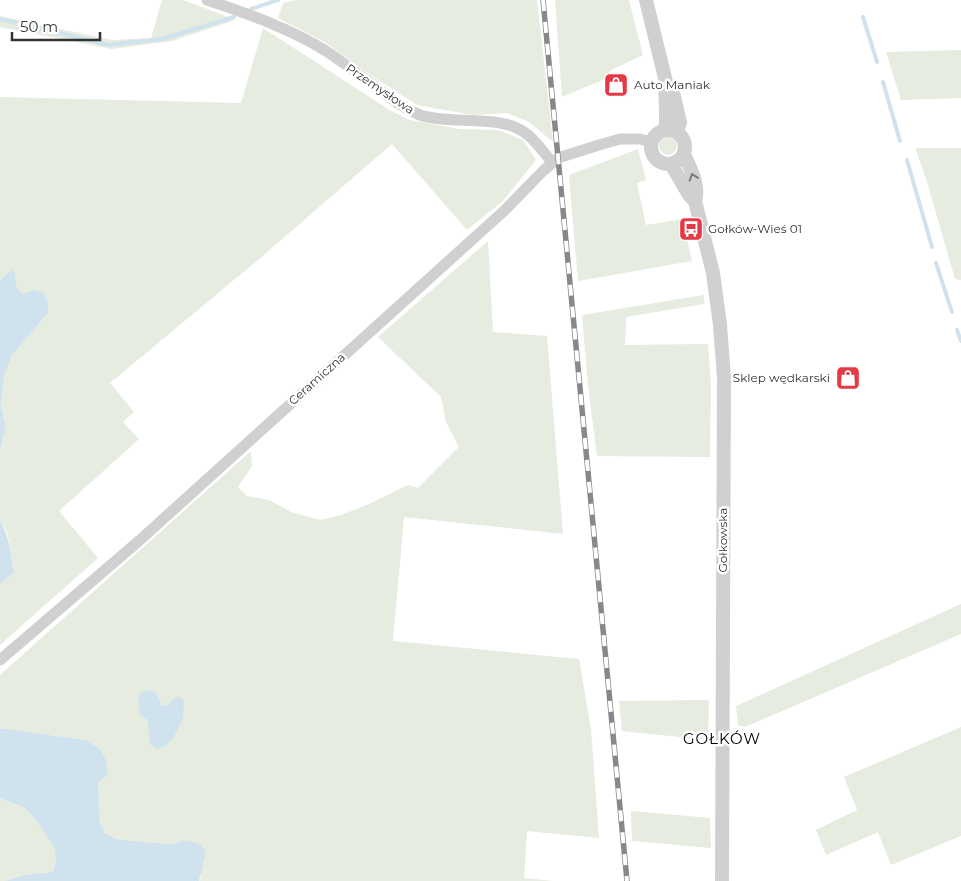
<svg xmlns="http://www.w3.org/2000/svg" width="961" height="881" font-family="Montserrat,sans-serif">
<rect width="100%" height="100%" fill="#fff"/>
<!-- green -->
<path fill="#e6ecdf" d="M 162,0 L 183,0 L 218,13 L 235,20 L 172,41 L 112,49 L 0,27 L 0,16 L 112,40 L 151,38 Z
M 296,0 L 537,0 L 553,142 L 529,122 L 507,113 L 473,115 L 417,105 L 372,76 L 323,41 L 278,18 L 283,3 Z
M 555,0 L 629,0 L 643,55 L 611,70 L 603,80 L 562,97 Z
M 263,28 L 391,111 L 410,120 L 460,129 L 498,130 L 523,140 L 536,160 L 503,201 L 467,230 L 392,144 L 259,259 L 110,383 L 134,412 L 123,422 L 139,439 L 59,511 L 98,558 L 0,645 L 0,584 L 14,573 L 11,551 L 7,532 L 0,520 L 0,450 L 6,427 L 1,406 L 4,377 L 12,355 L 48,313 L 33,290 L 22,294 L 16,286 L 9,270 L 0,280 L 0,97 L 241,103 Z
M 961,50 L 961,98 L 901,100 L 886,52 Z
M659 146a9 9 0 1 1 18 0a9 9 0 1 1-18 0Z
M 915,148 L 961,148 L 961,280 L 955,279 L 927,182 Z
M 638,149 L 646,180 L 637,183 L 646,225 L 682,219 L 692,261 L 578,281 L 569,175 Z
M 488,241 L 493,332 L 547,336 L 563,534 L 404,517 L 393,641 L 579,659 L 591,729 L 599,838 L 527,831 L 524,878 L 553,881 L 199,881 L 201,877 L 187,840 L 171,844 L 143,842 L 116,839 L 105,833 L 100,823 L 98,784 L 104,779 L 85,740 L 0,728 L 0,675 L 251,451 L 252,466 L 238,487 L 247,496 L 269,500 L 291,512 L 320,520 L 341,515 L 369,504 L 408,485 L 418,488 L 459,447 L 446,422 L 441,397 L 378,337 Z
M 704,295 L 704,304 L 626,317 L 625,345 L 708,344 L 711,385 L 710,457 L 597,456 L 588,385 L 582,315 Z
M 961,604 L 961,634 L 745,727 L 738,725 L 736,706 Z
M 709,700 L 708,740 L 622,731 L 619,701 Z
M 961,727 L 961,836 L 891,865 L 878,832 L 826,855 L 816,830 L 857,810 L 844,777 Z
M 0,798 L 25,808 L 36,820 L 54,847 L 56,861 L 53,872 L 24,875 L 5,881 L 0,881 Z
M 631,811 L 710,818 L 711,848 L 632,841 Z"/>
<!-- water -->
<path fill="#cfe2ee" d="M 10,270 L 15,273 L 16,286 L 22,294 L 33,290 L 43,293 L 47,300 L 48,313 L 12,355 L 4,377 L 1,406 L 6,427 L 0,450 L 0,280 Z
M 0,520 C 10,538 11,553 14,573 L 0,584 Z
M 151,690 L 156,693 L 162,706 L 169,705 L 174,698 L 180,697 L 184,701 L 183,719 L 173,738 L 164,747 L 156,749 L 150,744 L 148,720 L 140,715 L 138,703 L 139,694 L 144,691 Z
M 0,728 L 85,740 L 100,749 L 105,758 L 108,772 L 104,778 L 98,784 L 100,823 L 105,833 L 116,839 L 143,842 L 171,844 L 187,840 L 201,845 L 206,852 L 199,881 L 5,881 L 24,875 L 53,872 L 56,861 L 54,847 L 36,820 L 25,808 L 0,798 Z"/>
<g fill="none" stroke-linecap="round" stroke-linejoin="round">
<!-- stream -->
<path stroke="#cfe2ee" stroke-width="4" d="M 251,9 L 278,0
M 863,17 L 877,62
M 0,19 L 109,45 L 162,39 L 234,17
M 883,82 L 900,141
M 907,160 L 932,247
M 936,263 L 952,312
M 957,330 L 961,341"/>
<!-- minor -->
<path stroke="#d0d0d0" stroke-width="11" d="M 207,0 C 246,13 291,29 326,51 C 341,61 357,73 372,84 C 387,95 402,108 420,115 C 450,125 499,114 524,132 C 535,139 543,152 552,162
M 0,660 L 140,540 L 505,210 L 543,171 L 558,158 L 599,145 L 620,139 L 640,139 L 651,142"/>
<!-- tertiary -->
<path stroke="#d0d0d0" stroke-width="14" d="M 646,0 L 666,82 L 665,86 L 666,108 L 666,130
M 672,88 L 680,122 L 677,132
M651 147a17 17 0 1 1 34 0a17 17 0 1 1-34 0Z
M 684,154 C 690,168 700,185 695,201 L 713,273 L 720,325 L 724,378 L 722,881
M 671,164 L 689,195 L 695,201"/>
<defs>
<path id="rail" d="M 543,0 L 627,881"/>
</defs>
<!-- rail casing -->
<use href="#rail" stroke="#888" stroke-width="5.5"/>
<!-- rail -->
<use href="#rail" stroke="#fff" stroke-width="4" stroke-dasharray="11" stroke-linecap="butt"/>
</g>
<!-- one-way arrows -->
<defs><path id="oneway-chevron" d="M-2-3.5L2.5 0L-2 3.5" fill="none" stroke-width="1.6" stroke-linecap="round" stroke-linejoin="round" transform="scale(1.25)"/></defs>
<use stroke="#7a7a7a" href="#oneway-chevron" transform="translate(693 177) rotate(-109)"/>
<!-- icons -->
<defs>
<symbol id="shop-square" viewBox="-11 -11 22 22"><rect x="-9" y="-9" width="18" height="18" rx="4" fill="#e63946" stroke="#fff"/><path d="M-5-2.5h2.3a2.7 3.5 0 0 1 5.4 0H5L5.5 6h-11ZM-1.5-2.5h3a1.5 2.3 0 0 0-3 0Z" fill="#fff"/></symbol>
<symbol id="bus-square" viewBox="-11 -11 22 22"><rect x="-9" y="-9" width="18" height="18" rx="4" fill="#e63946" stroke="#fff"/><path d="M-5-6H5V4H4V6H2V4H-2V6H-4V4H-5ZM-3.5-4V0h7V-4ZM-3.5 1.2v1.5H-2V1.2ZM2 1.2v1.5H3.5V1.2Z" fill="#fff"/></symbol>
</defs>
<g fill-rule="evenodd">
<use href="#shop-square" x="602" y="71" width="28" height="28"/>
<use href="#bus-square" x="677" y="215" width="28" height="28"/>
<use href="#shop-square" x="834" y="364" width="28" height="28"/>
</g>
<g text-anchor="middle" stroke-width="5" stroke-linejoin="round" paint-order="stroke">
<!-- poi labels -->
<g font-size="12" fill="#333" stroke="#fff" text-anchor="start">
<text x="634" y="89">Auto Maniak</text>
<text x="708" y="233">Gołków-Wieś 01</text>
<text x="830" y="382" text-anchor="end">Sklep wędkarski</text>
</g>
<!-- street labels -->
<g font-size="12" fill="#333" stroke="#fff">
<text transform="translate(380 89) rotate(34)" y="4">Przemysłowa</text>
<text transform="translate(317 379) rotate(-42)" y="4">Ceramiczna</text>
<text transform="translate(723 540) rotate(-90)" y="4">Gołkowska</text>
</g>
<!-- quarter labels -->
<g font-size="15" letter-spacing="1" fill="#000" stroke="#fff">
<text x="722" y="744">GOŁKÓW</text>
</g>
</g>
<!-- scale -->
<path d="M12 32v8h88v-8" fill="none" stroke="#333333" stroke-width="2.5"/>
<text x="20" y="32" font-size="15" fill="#333333" stroke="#ffffff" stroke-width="4" paint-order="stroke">50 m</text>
</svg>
